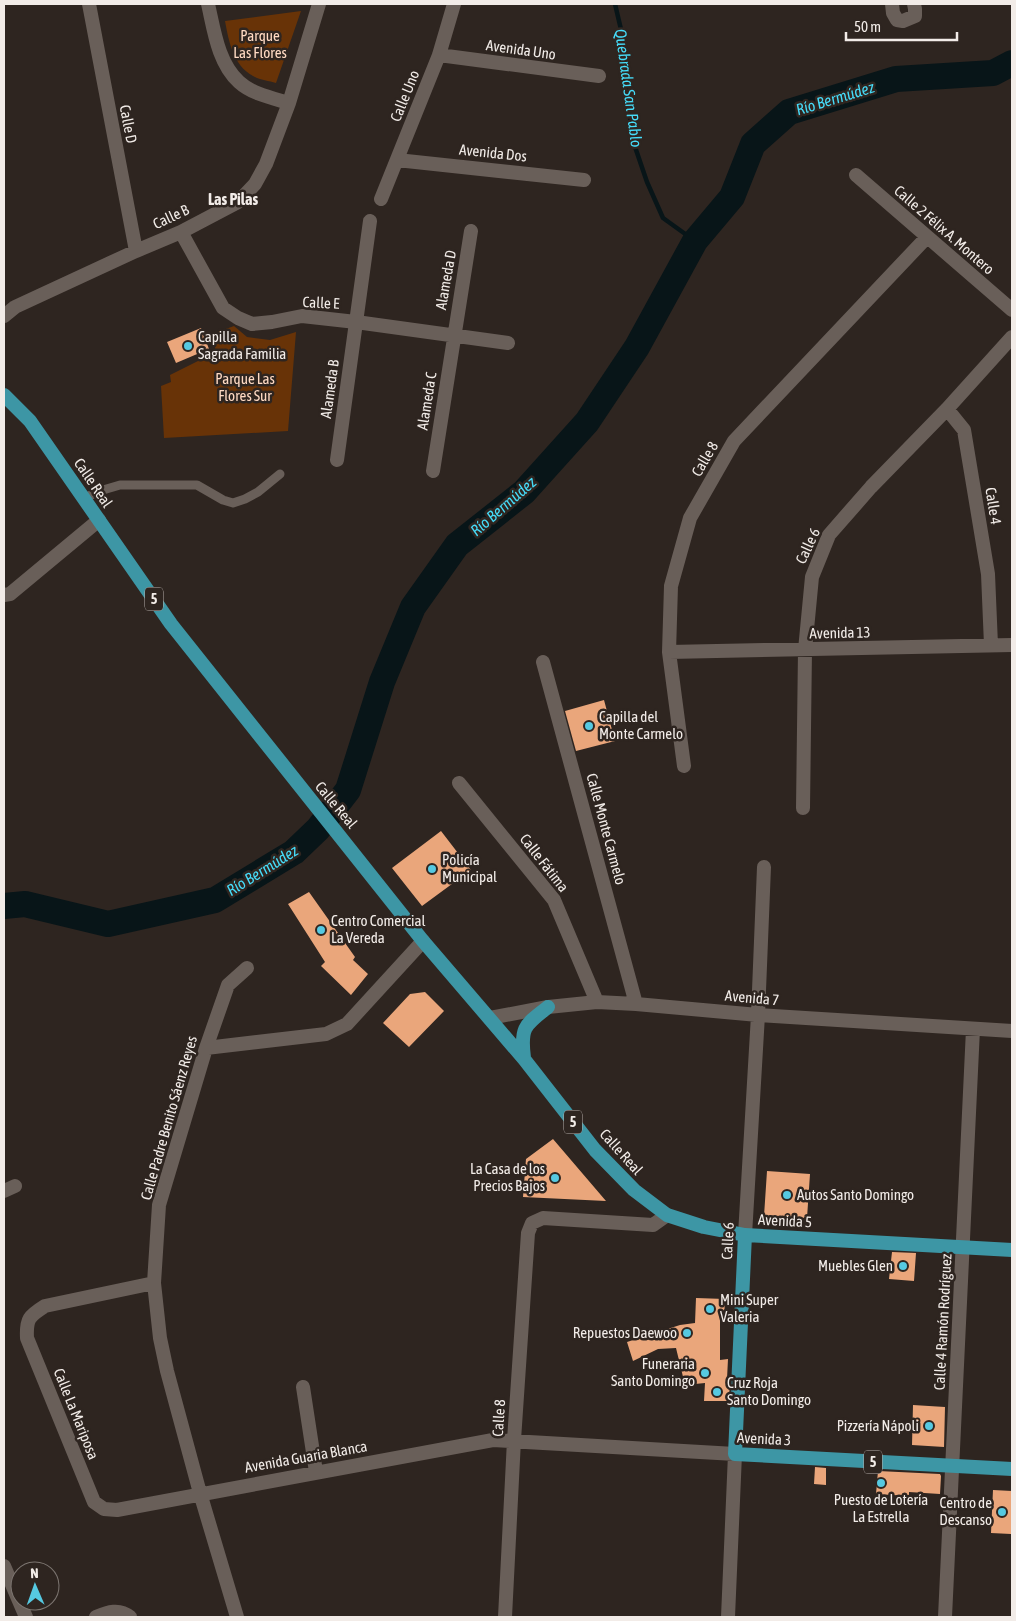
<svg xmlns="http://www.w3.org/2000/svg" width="1016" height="1621" font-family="'Asap Condensed',sans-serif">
<rect width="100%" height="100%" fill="#2e2520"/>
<!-- green -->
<path fill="#683307" d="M 301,11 L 276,83 C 269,81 259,80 253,76 C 233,65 229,42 225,21 Z
M 234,326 L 247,337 L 270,340 L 296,332 L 288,431 L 164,438 L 161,386 L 171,382 L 170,375 L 216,352 L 212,334 Z"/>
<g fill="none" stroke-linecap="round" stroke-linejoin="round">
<!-- stream -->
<path stroke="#081518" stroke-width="4.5" d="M 615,4 L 623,38 L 624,71 L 633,141 L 647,182 L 663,218 L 695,241"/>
<!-- river -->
<path stroke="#081518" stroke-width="26" d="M 4,906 L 25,904 L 108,924 L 215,900 L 294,852 L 318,829 L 348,790 L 382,682 L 413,607 L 457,545 L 524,492 L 587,422 L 637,347 L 695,241 L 732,197 L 753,144 L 789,112 L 896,79 L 993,73 L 1012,63"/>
</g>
<!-- building -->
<path fill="#eaa67b" d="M 201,328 L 209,349 L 176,363 L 167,342 Z
M 604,700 L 615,741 L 576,751 L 565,711 Z
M 441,831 L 471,870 L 422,906 L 392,868 Z
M 309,892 L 355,957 L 353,960 L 368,974 L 351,995 L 321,966 L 325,962 L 288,904 Z
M 425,992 L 444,1011 L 409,1047 L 383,1023 L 410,994 Z
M 553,1139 L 606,1201 L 523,1197 L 526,1159 Z
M 767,1171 L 810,1174 L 807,1218 L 764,1216 Z
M 892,1252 L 916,1253 L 914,1281 L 889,1279 Z
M 696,1298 L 725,1299 L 724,1319 L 720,1319 L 720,1360 L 728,1359 L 727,1379 L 730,1379 L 729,1401 L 704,1401 L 705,1383 L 685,1385 L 676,1348 L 658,1349 L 633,1361 L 627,1342 L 680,1325 L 695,1323 Z
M 913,1405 L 945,1407 L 944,1447 L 912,1445 Z
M 815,1467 L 826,1468 L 826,1485 L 814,1484 Z
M 878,1471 L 940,1474 L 941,1476 L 940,1494 L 909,1492 L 909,1496 L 876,1494 Z
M 993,1490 L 1012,1491 L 1011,1534 L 991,1533 Z"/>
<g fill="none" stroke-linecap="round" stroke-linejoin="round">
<!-- service -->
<path stroke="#695f59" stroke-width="9" d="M 84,498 L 103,490 L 120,485 L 197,485 L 223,500 L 233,503 L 245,499 L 258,492 L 280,474"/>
<!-- minor -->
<path stroke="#695f59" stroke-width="14" d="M 89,4 L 136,251
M 208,4 C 214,30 218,63 239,82 C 252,94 272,98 289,103
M 892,4 L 893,13 L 897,20 L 903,21 L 915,16 L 915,9 L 914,4
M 439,55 L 599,76
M 397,160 L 584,180
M 856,175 L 1012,310
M 381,199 L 439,55 L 454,4
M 181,232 L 223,308 L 238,318 L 252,324 L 272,322 L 302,316 L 356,322 L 508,343
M 4,316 L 15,307 L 136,251 L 181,232 L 238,202 L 255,184 L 266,164 L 289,103 L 319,4
M 947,409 L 964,430 L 988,574 L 991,645
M 337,460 L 370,221
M 433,471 L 471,231
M 4,595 L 10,594 L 99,520
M 669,652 L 1012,645
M 543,662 L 636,1004
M 684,766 L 669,652 L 671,586 L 690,518 L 734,441 L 927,237
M 459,783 L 554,900 L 597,1002
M 803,808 L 805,650 L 812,577 L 829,535 L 871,487 L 947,409 L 1012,337
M 490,1018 L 548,1007 L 597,1002 L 636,1004 L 758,1015 L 1012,1031
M 206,1048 L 326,1034 L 347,1024 L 423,941
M 4,1191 L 15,1186
M 745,1235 L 758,1015 L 764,867
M 154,1283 L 45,1306 C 29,1316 26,1319 27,1338 L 94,1502 L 104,1509 L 117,1510 L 493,1440 L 735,1454 L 728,1617
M 303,1387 L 316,1472
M 4,1566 L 26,1617
M 96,1617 C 108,1612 119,1608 130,1617
M 237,1617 L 200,1493 L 167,1371 L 160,1338 L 154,1283 L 159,1205 L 206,1048 L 228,985 L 247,968
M 505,1617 L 514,1440 L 528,1233 L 532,1223 L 543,1218 L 653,1225 L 667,1215
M 945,1617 L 973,1029"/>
<!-- primary -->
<path stroke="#3d96a5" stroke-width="14" d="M 4,395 L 30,421 L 171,624 L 423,941 L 524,1059 L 595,1150 L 634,1190 L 667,1215 L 704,1227 L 745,1235 L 1012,1250
M 524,1058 C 520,1027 525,1025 548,1007
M 745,1235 L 735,1454 L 1012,1469"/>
</g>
<!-- markers -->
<g fill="#56c9e1" stroke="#2e2520" stroke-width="2">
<circle cx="188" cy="346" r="5"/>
<circle cx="589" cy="726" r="5"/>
<circle cx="432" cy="869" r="5"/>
<circle cx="321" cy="930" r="5"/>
<circle cx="555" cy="1178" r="5"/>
<circle cx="787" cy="1195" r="5"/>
<circle cx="903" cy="1266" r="5"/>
<circle cx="710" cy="1309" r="5"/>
<circle cx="687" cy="1333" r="5"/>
<circle cx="705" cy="1373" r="5"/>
<circle cx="717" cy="1392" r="5"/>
<circle cx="929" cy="1426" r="5"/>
<circle cx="881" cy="1483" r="5"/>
<circle cx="1002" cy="1512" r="5"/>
</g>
<g text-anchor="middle" stroke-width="5" stroke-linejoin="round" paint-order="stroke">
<!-- shield labels -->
<g fill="#2e2520" stroke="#b7b0ac" stroke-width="1">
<rect x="145" y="587.5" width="18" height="23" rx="4"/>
<rect x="564" y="1110.5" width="18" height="23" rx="4"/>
<rect x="864" y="1450.5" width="18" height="23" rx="4"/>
</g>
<g font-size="14" font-weight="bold" fill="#f2ece8">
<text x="154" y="604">5</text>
<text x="573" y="1127">5</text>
<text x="873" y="1467">5</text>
</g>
<!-- park labels -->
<g font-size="15" fill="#ffdac3" stroke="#2e2520">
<text x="260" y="41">Parque<tspan x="260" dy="17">Las Flores</tspan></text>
<text x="245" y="384">Parque Las<tspan x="245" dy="17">Flores Sur</tspan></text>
</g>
<!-- street labels -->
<g font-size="15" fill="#f2ece8" stroke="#2e2520">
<text transform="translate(521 50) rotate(8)" y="5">Avenida Uno</text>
<text transform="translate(405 96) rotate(-68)" y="5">Calle Uno</text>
<text transform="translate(128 124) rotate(79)" y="5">Calle D</text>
<text transform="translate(493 153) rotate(6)" y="5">Avenida Dos</text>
<text transform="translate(171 217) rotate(-25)" y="5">Calle B</text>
<text transform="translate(944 230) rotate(41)" y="5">Calle 2 Félix A. Montero</text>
<text transform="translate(446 280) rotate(-80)" y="5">Alameda D</text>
<text transform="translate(321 303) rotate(3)" y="5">Calle E</text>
<text transform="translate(330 389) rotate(-82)" y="5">Alameda B</text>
<text transform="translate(427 401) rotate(-81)" y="5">Alameda C</text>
<text transform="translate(705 459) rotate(-60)" y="5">Calle 8</text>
<text transform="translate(93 483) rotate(56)" y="5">Calle Real</text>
<text transform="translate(993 506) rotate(81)" y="5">Calle 4</text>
<text transform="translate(808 546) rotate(-65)" y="5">Calle 6</text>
<text transform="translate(840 633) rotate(-1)" y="5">Avenida 13</text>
<text transform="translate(336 805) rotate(50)" y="5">Calle Real</text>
<text transform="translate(606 829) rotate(75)" y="5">Calle Monte Carmelo</text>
<text transform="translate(544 863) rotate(52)" y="5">Calle Fátima</text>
<text transform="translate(752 998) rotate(5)" y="5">Avenida 7</text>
<text transform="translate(169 1118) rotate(-74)" y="5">Calle Padre Benito Sáenz Reyes</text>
<text transform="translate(621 1152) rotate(48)" y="5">Calle Real</text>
<text transform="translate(785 1221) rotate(3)" y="5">Avenida 5</text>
<text transform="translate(728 1241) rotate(-87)" y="5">Calle 6</text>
<text transform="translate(943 1322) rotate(-87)" y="5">Calle 4 Ramón Rodríguez</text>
<text transform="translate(76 1414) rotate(68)" y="5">Calle La Mariposa</text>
<text transform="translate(499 1418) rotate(-86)" y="5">Calle 8</text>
<text transform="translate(764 1439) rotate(3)" y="5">Avenida 3</text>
<text transform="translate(306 1457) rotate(-10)" y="5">Avenida Guaria Blanca</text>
</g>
<!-- poi labels -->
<g font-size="15" fill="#f2ece8" stroke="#2e2520" text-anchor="start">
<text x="198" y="342">Capilla<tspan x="198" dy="17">Sagrada Familia</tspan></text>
<text x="599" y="722">Capilla del<tspan x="599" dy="17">Monte Carmelo</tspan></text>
<text x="442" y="865">Policía<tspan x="442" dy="17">Municipal</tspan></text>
<text x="331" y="926">Centro Comercial<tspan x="331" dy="17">La Vereda</tspan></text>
<text x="545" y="1174" text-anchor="end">La Casa de los<tspan x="545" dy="17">Precios Bajos</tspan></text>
<text x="797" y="1200">Autos Santo Domingo</text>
<text x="893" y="1271" text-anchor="end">Muebles Glen</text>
<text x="720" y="1305">Mini Super<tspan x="720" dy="17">Valeria</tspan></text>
<text x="677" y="1338" text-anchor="end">Repuestos Daewoo</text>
<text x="695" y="1369" text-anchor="end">Funeraria<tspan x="695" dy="17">Santo Domingo</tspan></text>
<text x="727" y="1388">Cruz Roja<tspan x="727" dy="17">Santo Domingo</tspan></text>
<text x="919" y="1431" text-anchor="end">Pizzería Nápoli</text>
<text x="881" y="1505" text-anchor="middle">Puesto de Lotería<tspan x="881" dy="17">La Estrella</tspan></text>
<text x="992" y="1508" text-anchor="end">Centro de<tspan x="992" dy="17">Descanso</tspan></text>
</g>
<!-- water labels -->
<g font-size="16" font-style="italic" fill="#46dcf9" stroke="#2e2520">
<text transform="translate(629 88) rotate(82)" y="6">Quebrada San Pablo</text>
<text transform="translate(835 98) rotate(-17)" y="6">Río Bermúdez</text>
<text transform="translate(503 506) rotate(-41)" y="6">Río Bermúdez</text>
<text transform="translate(262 870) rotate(-32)" y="6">Río Bermúdez</text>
</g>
<!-- neighbourhood labels -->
<g font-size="16" font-weight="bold" fill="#f2ece8" stroke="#2e2520">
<text x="233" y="205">Las Pilas</text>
</g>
</g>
<!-- border -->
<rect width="1016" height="1621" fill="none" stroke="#f2ece8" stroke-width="10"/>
<!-- north arrow -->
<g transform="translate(35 1586) rotate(358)"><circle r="24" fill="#2e2520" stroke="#7c7570"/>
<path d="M0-4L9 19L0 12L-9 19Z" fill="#56c9e1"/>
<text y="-8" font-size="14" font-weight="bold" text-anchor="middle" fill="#f2ece8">N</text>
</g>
<!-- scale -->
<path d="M846 32v8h111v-8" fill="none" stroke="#f2ece8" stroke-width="2.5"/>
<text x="854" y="32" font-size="15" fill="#f2ece8" stroke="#2e2520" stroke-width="4" paint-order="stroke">50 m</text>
</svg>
